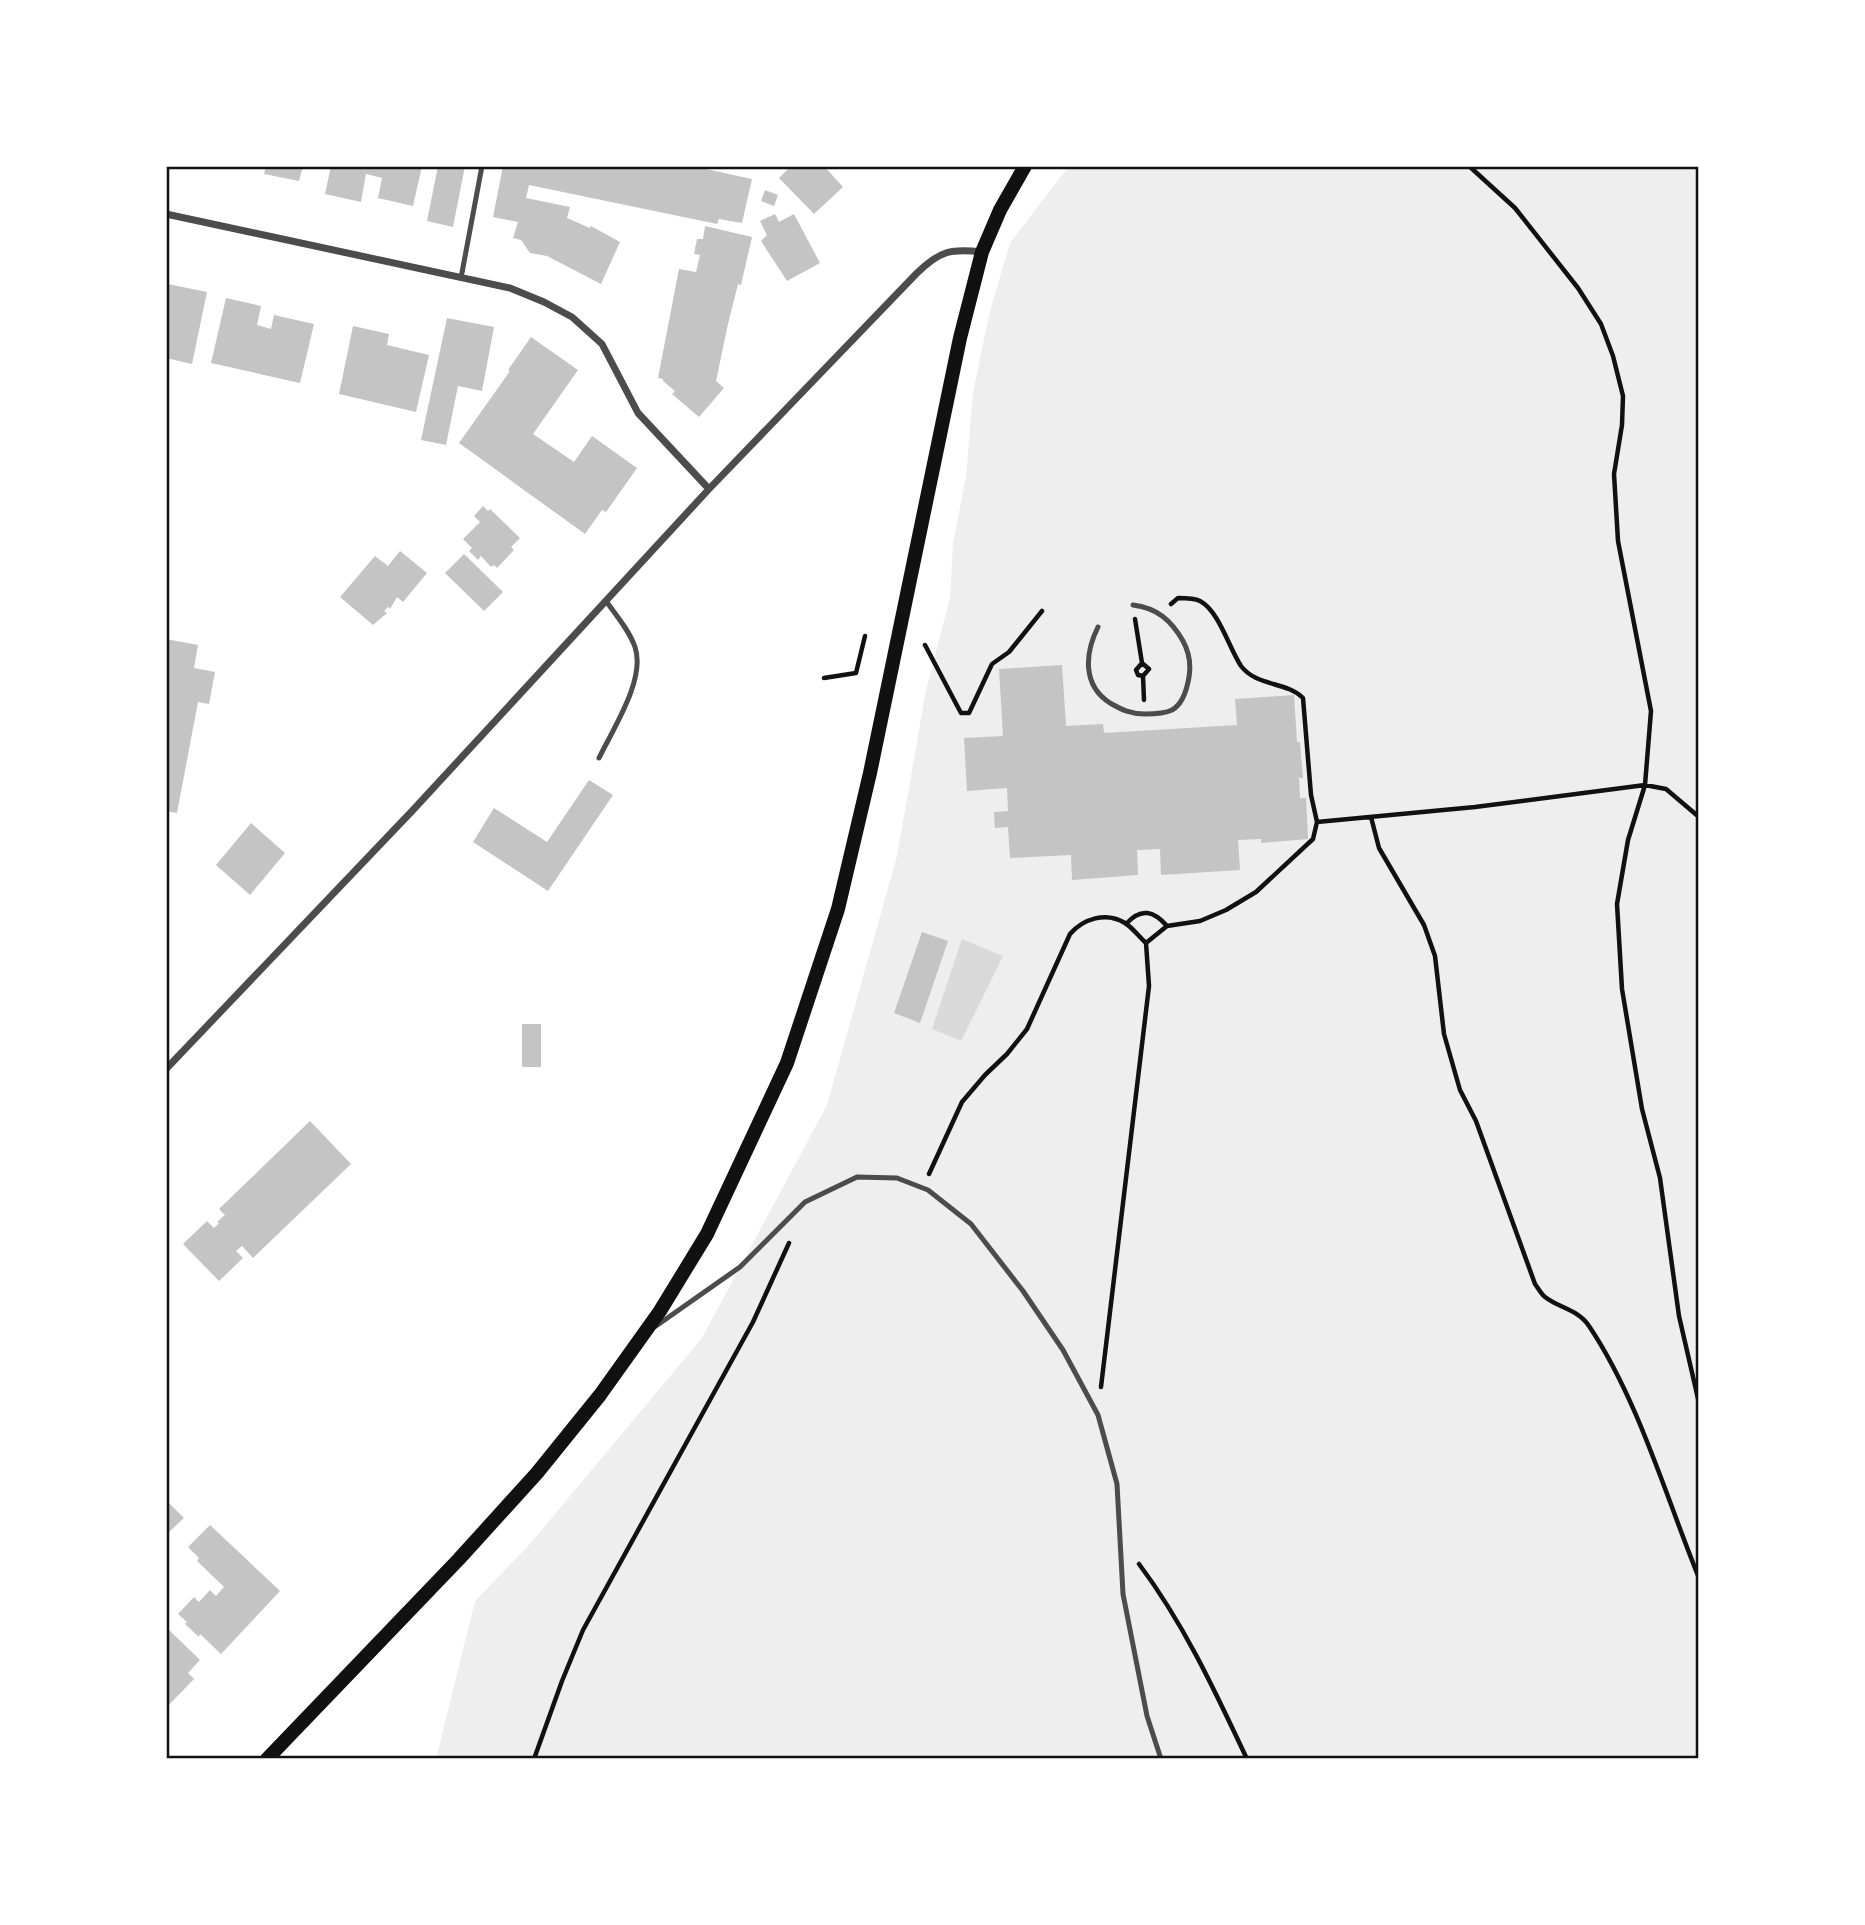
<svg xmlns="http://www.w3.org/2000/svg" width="1865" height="1925" font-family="'Nunito Sans',sans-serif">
<rect width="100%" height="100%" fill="#fff"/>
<!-- green -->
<path fill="#eee" d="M 1069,166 L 1699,166 L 1699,1759 L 436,1759 L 475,1601 L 529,1545 L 702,1338 L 827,1105 L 897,856 L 926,690 L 950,598 L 953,543 L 966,477 L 973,392 L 990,311 L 1010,243 Z"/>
<!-- water -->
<path fill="#d9d9d9" d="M 962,939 L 1003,956 L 961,1041 L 932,1029 Z"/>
<!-- building -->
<path fill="#c4c4c4" d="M 266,166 L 303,166 L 299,181 L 264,174 Z
M 331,166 L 422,166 L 413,206 L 378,198 L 382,178 L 366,174 L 361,202 L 325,194 Z
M 438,166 L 465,166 L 453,227 L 427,221 Z
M 503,166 L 692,166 L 752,179 L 742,223 L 719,219 L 717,224 L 529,185 L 526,198 L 570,207 L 567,218 L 590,228 L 591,226 L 620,242 L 601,284 L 547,256 L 530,253 L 521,240 L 513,238 L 518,222 L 493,217 Z
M 791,166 L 824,166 L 843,187 L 814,214 L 779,178 Z
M 765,190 L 778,195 L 774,206 L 761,201 Z
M 775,214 L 779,222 L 794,214 L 820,263 L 787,281 L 761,241 L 767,235 L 760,221 Z
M 705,226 L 752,237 L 741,285 L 738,284 L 728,324 L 716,381 L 724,388 L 699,417 L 672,394 L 675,391 L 663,381 L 663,379 L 658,378 L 679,269 L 696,272 L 700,255 L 694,254 L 697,239 L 703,239 Z
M 168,284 L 207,292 L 192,364 L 166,358 L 166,294 Z
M 226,298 L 261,306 L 257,325 L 271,329 L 274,315 L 314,324 L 300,383 L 211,363 Z
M 447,318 L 494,327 L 482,391 L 458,386 L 446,445 L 421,440 Z
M 353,326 L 389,334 L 387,345 L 429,355 L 416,412 L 339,394 Z
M 531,337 L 578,370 L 533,434 L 574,462 L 592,436 L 637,468 L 606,512 L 602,510 L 585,534 L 459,443 L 510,371 L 508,370 Z
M 483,506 L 488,511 L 490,509 L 520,538 L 511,547 L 514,550 L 497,568 L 494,565 L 491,567 L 481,556 L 478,560 L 469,551 L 472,548 L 463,539 L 480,522 L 474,516 Z
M 400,551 L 427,573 L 403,602 L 397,597 L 390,609 L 388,607 L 384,611 L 387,613 L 373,625 L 340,597 L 375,556 L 388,566 Z
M 464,554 L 503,592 L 484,611 L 445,573 Z
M 166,639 L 198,645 L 194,668 L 215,672 L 209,704 L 198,702 L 177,813 L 166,811 Z
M 1062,665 L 1066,726 L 1103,724 L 1104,733 L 1237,725 L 1235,699 L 1294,695 L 1297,742 L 1300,742 L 1303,778 L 1299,778 L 1300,798 L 1306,798 L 1308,839 L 1261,843 L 1261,839 L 1238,840 L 1240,870 L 1161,875 L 1160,849 L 1137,850 L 1138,875 L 1072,880 L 1071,855 L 1010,858 L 1008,827 L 995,828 L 994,812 L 1008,811 L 1007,788 L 967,791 L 964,738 L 1003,736 L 999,669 Z
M 589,780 L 613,795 L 548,891 L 473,842 L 494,808 L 547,842 Z
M 251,823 L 285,853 L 250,895 L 216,865 Z
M 922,932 L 948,941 L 920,1023 L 894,1013 Z
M 522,1024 L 541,1024 L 541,1067 L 522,1067 Z
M 310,1121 L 351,1164 L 253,1258 L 242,1246 L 236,1251 L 243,1258 L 219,1281 L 183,1244 L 207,1221 L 214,1228 L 219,1223 L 217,1222 L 225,1215 L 219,1209 Z
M 166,1500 L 184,1518 L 166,1535 Z
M 210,1525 L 280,1591 L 221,1654 L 200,1634 L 199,1637 L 185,1624 L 187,1622 L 178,1614 L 194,1597 L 199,1602 L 210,1590 L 216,1596 L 224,1587 L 197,1561 L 199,1558 L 188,1547 Z
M 166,1627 L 200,1660 L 188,1673 L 194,1679 L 166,1708 Z"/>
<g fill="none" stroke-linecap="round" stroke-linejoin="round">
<!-- path -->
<path stroke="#111" stroke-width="4.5" d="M 1469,166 L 1515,208 L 1578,288 L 1601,324 L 1613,356 L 1623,396 L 1622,425 L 1614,474 L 1618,541 L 1651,711 L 1645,785 L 1628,840 L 1617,904 L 1622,989 L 1642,1109 L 1660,1178 L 1679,1316 L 1699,1403
M 1135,619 L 1142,663 L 1149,669 L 1143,676 L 1138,675 L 1136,670 L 1142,663
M 925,645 L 961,713 L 969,713 L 992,664 L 1009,652 L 1042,611
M 1143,676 L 1144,700
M 824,678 L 856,673 L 865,636
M 1371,817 L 1379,848 L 1424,925 L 1435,956 L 1444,1034 L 1460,1090 L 1476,1121 L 1535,1284 C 1538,1288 1541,1294 1545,1297 C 1559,1308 1579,1310 1589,1326 C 1638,1399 1666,1497 1699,1578
M 1317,822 L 1475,807 L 1645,785 L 1666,789 L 1699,817
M 1126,924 C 1141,907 1154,911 1167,926
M 929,1174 L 962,1102 L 985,1075 L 1007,1054 L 1027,1029 L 1070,934 C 1083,919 1106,911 1125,923 C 1133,928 1139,937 1146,943 L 1167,926 L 1200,921 L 1226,910 L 1256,892 L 1313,839 L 1317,822 L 1311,795 L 1303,698 C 1286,681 1257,687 1241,666 C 1229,648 1219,611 1200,601 C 1194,598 1185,598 1178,598 L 1171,604
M 1101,1387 L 1149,986 L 1146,943
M 1139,1564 C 1184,1624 1215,1691 1247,1759
M 534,1759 L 562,1681 L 583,1630 L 753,1322 L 789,1243"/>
<!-- service -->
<path stroke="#4c4c4c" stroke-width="5" d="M 461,278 L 482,166
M 1098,627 C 1085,653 1082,685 1110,703 C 1122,710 1131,714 1145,714 C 1154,714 1164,714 1172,710 C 1183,704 1187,689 1189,677 C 1191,665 1189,652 1183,641 C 1171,620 1157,608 1133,605
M 599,758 C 613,729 646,679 635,647 C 629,630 616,615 606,601
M 656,1326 L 740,1267 L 805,1202 L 857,1177 L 897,1178 L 928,1190 L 971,1224 L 1023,1291 L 1063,1350 L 1098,1415 L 1117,1484 L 1123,1594 L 1147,1716 L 1161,1759"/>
<!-- minor -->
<path stroke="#4c4c4c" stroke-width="7" d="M 166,214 L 510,288 L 544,302 L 572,317 L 602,344 L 638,413 L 709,489
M 166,1069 L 413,810 L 709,489 L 917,273 C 940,251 951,248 982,252"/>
<!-- secondary -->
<path stroke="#111" stroke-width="14" d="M 267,1759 L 459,1559 L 537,1473 L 600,1395 L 660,1311 L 707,1234 L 787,1063 L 838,909 L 870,773 L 960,338 L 982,252 L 1000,210 L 1025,166"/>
</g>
<!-- border -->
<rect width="1865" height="1925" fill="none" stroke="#ffffff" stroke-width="336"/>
<rect x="168" y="168" width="1529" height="1589" fill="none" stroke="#111" stroke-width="2.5"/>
</svg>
